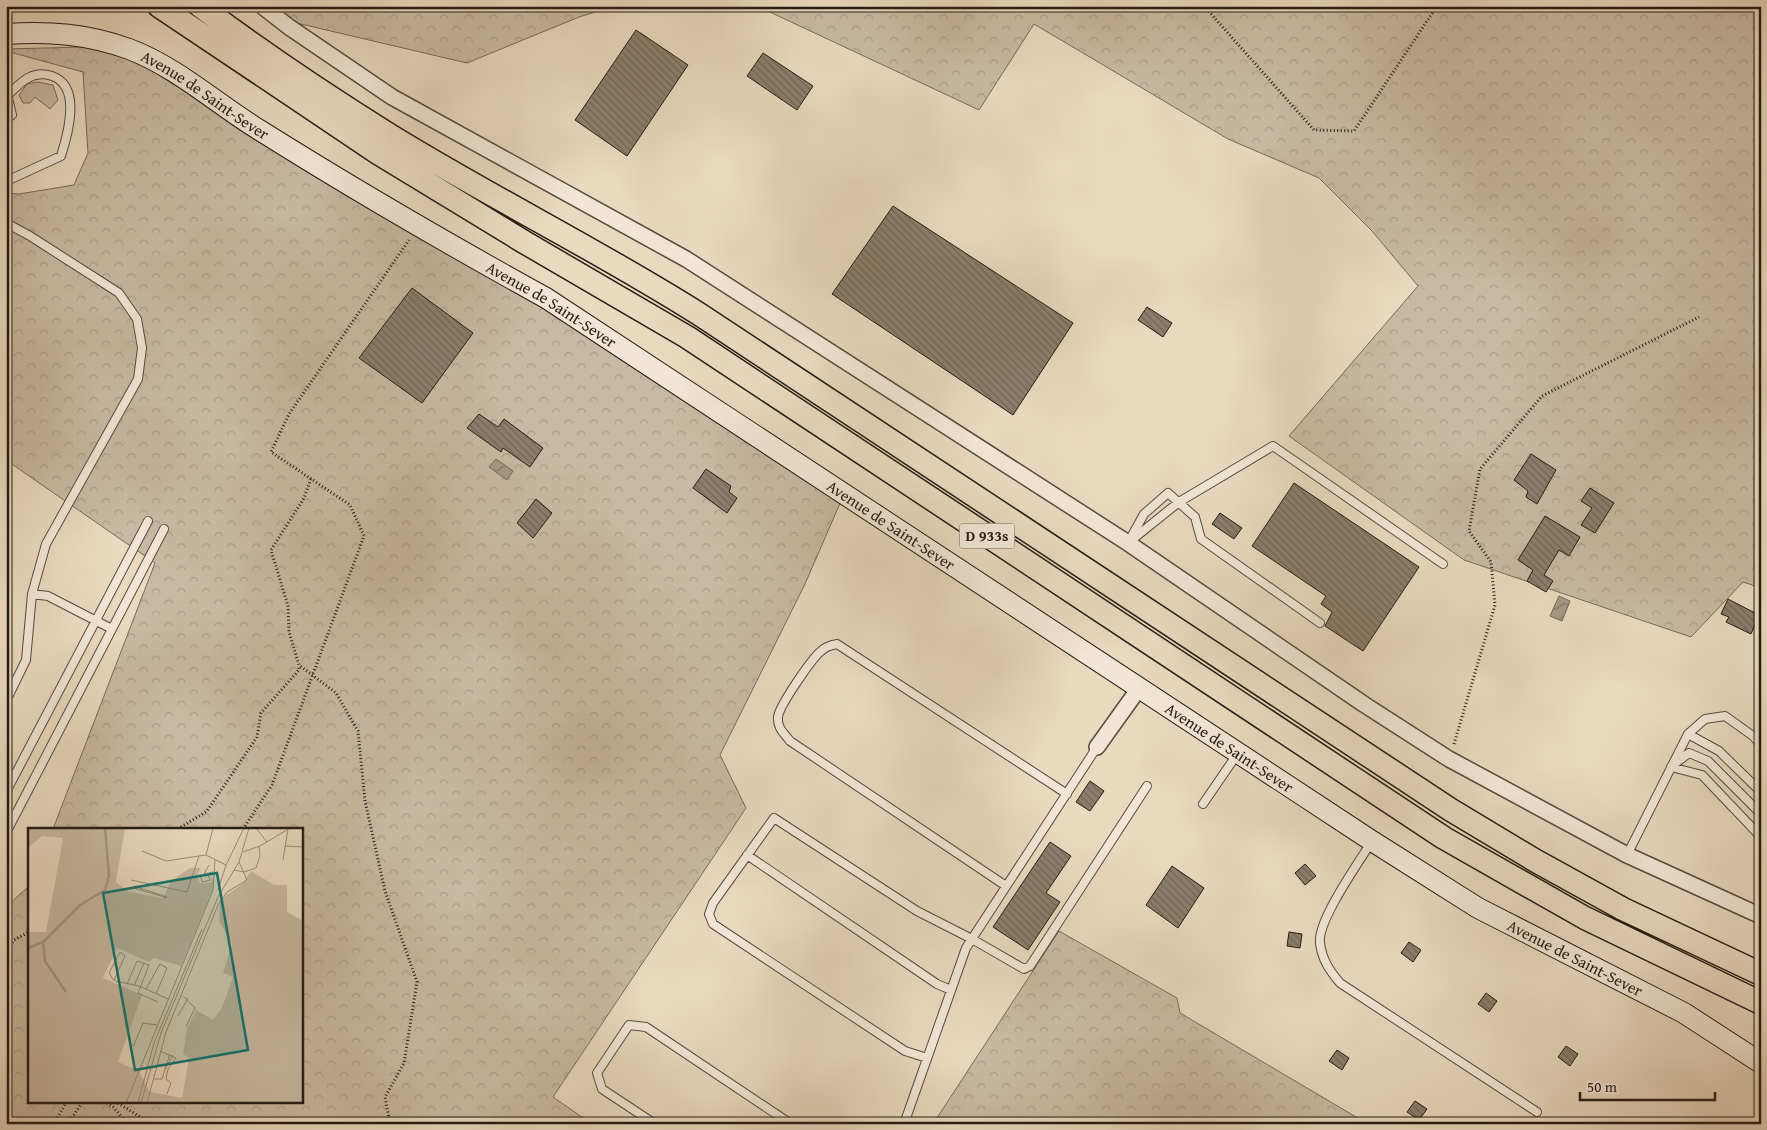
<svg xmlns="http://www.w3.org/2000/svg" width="1767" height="1130" font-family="'Gentium Book Plus',serif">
<defs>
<pattern id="forest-crowns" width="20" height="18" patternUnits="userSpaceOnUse" patternTransform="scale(1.25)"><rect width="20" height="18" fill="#c8b9a2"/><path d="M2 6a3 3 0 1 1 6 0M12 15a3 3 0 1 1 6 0" fill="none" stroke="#ac9e8b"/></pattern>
<pattern id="water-waves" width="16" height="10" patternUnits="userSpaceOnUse" patternTransform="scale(1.25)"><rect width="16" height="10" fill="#a69985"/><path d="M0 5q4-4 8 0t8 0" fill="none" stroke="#877c6c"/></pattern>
<pattern id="building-back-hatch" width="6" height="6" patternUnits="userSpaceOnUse" patternTransform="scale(1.25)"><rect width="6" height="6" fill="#8b7e6c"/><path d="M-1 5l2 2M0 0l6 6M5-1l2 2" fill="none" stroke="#716658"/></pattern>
</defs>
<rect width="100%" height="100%" fill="#e9d9bf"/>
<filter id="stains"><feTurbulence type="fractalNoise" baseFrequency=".004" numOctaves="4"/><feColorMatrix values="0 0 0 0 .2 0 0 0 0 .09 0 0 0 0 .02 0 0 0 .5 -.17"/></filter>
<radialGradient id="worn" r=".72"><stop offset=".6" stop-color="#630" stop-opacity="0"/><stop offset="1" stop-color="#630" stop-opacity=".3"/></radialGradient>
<!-- grass -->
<path fill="#c8b9a2" stroke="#766a5a" d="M 37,82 L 53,85 L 58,100 L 50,109 L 35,97 L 30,103 L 23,103 L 19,95 L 27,84 Z"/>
<!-- forest -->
<path fill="url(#forest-crowns)" stroke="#766a5a" d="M 266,6 L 615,6 L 579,17 L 467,63 L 271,17 Z
M 757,6 L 1761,6 L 1761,588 L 1743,582 L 1691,637 L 1464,560 L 1289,436 L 1418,286 L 1372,231 L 1319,178 L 1228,139 L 1034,24 L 979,110 Z
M 124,46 L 172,65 L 841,501 L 805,584 L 720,755 L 746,808 L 553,1097 L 592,1124 L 6,1124 L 6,907 L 29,886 L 29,1101 L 301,1101 L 301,829 L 53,829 L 155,563 L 6,460 L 6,193 L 19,194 L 74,185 L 88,153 L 83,72 L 6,51 L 6,49 Z
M 1059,931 L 1177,998 L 1180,1013 L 1368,1124 L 933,1124 Z"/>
<!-- water -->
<path fill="url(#water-waves)" stroke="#726757" d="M 496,459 L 513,471 L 507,480 L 489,467 Z
M 1559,596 L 1570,601 L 1562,621 L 1550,616 Z"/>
<!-- building -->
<path fill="url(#building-back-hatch)" stroke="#251c13" d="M 636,30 L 688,65 L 627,156 L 575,120 Z
M 763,53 L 813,86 L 797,110 L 747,76 Z
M 893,206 L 1073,323 L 1013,415 L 832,294 Z
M 412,288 L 473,333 L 422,403 L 359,358 Z
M 1147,307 L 1172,323 L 1163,337 L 1138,320 Z
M 479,414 L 498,427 L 504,419 L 543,448 L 530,467 L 503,448 L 501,452 L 467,428 Z
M 1531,454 L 1556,470 L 1537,504 L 1526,497 L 1528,491 L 1514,480 Z
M 706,469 L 731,486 L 729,492 L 737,498 L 727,513 L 693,488 Z
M 1294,483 L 1419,567 L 1363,651 L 1325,626 L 1332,612 L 1321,604 L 1326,596 L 1252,546 Z
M 1590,488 L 1614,503 L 1595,533 L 1581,525 L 1592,508 L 1581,501 Z
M 536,499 L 552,513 L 533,538 L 517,523 Z
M 1220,513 L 1242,528 L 1234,539 L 1212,524 Z
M 1545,516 L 1580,537 L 1569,556 L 1559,550 L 1544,575 L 1553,581 L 1546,592 L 1527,581 L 1533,570 L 1518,560 Z
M 1728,599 L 1759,615 L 1751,634 L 1726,622 L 1729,617 L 1721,614 Z
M 1090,781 L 1104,791 L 1090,811 L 1076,802 Z
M 1050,842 L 1071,856 L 1046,893 L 1060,902 L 1028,950 L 993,927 Z
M 1305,864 L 1316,876 L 1305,885 L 1295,873 Z
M 1172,866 L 1204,888 L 1178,928 L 1146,905 Z
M 1289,932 L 1302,934 L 1300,948 L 1287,946 Z
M 1409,942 L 1421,950 L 1413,962 L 1401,953 Z
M 1486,993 L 1497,1001 L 1489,1012 L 1478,1004 Z
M 1566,1046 L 1578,1054 L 1570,1066 L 1558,1057 Z
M 1337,1050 L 1349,1058 L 1342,1070 L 1329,1061 Z
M 1415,1101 L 1427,1109 L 1419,1120 L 1407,1112 Z"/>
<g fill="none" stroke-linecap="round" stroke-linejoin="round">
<defs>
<path id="lane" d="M 6,90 L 12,115 L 6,119
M 6,177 L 11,179 L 61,156 C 68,134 82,86 52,76 C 33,70 22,81 9,94
M 6,223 L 30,236 L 119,293 L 137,319 L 142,348 L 138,379 L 46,544 L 32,594 L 26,660 L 6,701
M 1129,541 L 1144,514 L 1168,493 L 1195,517 L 1201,539 L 1320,623
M 1128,543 L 1179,502 L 1273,446 L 1443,564
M 32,594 L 48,596 L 112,629
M 1688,734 L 1719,751 L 1761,792
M 1673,765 L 1689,753 L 1708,761 L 1761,814
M 1671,767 L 1702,775 L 1761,837
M 6,792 L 148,521
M 1203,804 L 1238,753
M 7,831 L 164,529
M 1372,841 C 1359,862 1317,921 1320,943 C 1322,960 1330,971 1340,983 L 1537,1112
M 747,855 L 937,984 L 951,990
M 1627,855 L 1688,734 L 1705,719 L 1725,716 L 1753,736 L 1761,745
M 1006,886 L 790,741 C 784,733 777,728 778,717 C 779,706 811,660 820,652 C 825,647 830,645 837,644 L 1067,794
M 927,1058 L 905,1051 L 713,924 L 709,914 L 713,903 L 774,818 L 917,911 L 972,939 L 1024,969 L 1030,966 L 1147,786
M 655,1124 L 602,1089 L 597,1073 L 629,1025 L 646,1027 L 791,1124
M 904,1124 L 966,948 L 1097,747"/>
<path id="street" d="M 262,6 L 289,27 L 392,97 L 686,259 L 1128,543 L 1365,705 L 1449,759 L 1627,855 L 1761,916
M 1097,747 L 1140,687"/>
<g id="secondary">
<path id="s1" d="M 6,34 C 49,31 88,34 129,49 C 177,67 218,105 261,131 C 355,190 450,245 546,298 L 1372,841 L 1478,908 L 1684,1013 L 1761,1063"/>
</g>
<path id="primary" d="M 159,6 L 378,153 L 524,242 L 687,337 L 1444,838 L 1585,918 L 1761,1003
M 200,6 C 260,51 324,94 388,134 C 490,197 598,250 699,314 L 1451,810 L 1536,861 L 1623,909 L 1761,974"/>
</defs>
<!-- lane casing -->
<use href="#lane" stroke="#564b3e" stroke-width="10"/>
<!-- street casing -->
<use href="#street" stroke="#564b3e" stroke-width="18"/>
<!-- secondary casing -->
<use href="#secondary" stroke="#251c13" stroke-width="22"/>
<!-- primary casing -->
<use href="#primary" stroke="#251c13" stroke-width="25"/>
<!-- path -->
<path stroke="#251c13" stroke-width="3" stroke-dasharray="1 2.5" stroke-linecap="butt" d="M 1204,6 L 1314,130 L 1354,131 L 1437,6
M 311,479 L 304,498 L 271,550 L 288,606 L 289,632 L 299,665 L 336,693 L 358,731 L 365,801 L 385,891 L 417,982 L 404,1063 L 385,1097 L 390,1124
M 1454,744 L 1495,605 L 1491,562 L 1469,531 L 1480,469 L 1542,396 L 1699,317
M 178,829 L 207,811 L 257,737 L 261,713 L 299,670 L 299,666
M 243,829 L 272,785 L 364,536 L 350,505 L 271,452 L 289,414 L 409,240
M 6,951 L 14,940 L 29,932
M 104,1101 L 113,1107 L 128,1124
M 115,1101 L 151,1124
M 54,1124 L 67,1101
M 68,1124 L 83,1101"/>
<!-- lane -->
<use href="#lane" stroke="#f1e6d5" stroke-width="8"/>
<!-- street -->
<use href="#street" stroke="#f1e6d5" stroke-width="15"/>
<!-- secondary -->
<use href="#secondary" stroke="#f1e6d5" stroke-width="20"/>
<!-- primary -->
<use href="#primary" stroke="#e9d9bf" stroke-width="22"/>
</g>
<g text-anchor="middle" stroke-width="4" stroke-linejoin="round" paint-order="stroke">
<!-- shield labels -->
<rect fill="#f1e6d5" stroke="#62594d" stroke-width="1" x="959.5" y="523.5" width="55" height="25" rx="4"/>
<g font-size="15" font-weight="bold" fill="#251c13">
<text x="987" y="541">D 933s</text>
</g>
<!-- street labels -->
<g font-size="16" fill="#251c13" stroke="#f1e6d5">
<text dy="6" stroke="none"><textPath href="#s1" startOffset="214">Avenue de Saint-Sever</textPath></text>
<text dy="6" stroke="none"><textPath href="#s1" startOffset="619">Avenue de Saint-Sever</textPath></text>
<text dy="6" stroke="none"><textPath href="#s1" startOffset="1024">Avenue de Saint-Sever</textPath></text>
<text dy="6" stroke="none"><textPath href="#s1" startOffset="1429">Avenue de Saint-Sever</textPath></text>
<text dy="6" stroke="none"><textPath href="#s1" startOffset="1834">Avenue de Saint-Sever</textPath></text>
</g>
</g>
<!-- overview -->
<g transform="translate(28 828)">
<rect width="275" height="275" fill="#e9d9bf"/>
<path d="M 0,0 L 97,0 L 88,54 L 101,64 L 135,70 L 143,53 L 162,40 L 173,40 L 169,47 L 172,55 L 183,54 L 184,46 L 186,58 L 153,138 L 126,130 L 121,134 L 89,120 L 75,150 L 114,167 L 90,234 L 111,243 L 122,264 L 154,270 L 161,230 L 155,226 L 159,201 L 168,182 L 185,192 L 194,180 L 205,149 L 195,145 L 204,116 L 191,93 L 192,72 L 215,55 L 223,43 L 246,57 L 259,57 L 259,84 L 275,93 L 275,275 L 0,275 L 0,104 L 18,104 L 35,10 L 14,8 L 0,20 Z" fill="#c8b9a2"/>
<path fill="none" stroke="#a69985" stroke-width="2.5" d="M 0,120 L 15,114M 38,164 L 17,133 L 15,114 L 52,77 L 77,62 L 81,48 L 77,0"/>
<path fill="none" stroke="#9b8d7a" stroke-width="1" d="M 185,0 L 178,27 L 198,37M 228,0 L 239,14M 257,18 L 275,19M 114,23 L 138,33 L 171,28M 215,24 L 232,18 L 262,0M 255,32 L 260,1M 181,37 L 176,46 L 185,44M 206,42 L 216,44 L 228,40 L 232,28 L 231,18M 172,46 L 174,54 L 182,52 L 180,47M 103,52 L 159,64 L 171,28 L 178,27M 106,58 L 139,69M 106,60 L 139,70M 190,62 L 198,37 L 216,0M 86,152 L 97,128 L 92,124 L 81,145 L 82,146 L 84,150 L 87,153 L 111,158 L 140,171M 99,156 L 109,133 L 121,137 L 110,165 L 130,174M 106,158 L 116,135M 118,161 L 132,136 L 139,140 L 128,166M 155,168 L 167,180 L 158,199M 150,188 L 160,170M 105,219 L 115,195 L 129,197M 132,223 L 148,230 L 140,241 L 138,251 L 143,255 L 139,266M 137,241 L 145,227M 125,251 L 134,251 L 142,226M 98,275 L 185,62 L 187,32M 110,275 L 126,215 L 174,101M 113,275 L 133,205 L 190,69 L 211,34 L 221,0M 119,275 L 138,204 L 190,77 L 199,64 L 219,52 L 211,34"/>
<path fill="#0f766e" fill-opacity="0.15" stroke="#0f766e" stroke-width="2.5" d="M 189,45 L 220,222 L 107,242 L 75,65 Z"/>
<rect width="275" height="275" fill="none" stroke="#251c13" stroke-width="2.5"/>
</g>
<!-- margin -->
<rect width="1767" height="1130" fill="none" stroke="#e9d9bf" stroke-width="25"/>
<rect x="8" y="8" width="1752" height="1115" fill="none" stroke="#251c13" stroke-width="2.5"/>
<rect x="12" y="12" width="1742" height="1105" fill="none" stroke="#251c13"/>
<!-- scale -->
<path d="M1580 1092v8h135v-8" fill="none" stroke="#251c13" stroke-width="2.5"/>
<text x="1587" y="1092" font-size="15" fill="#251c13" stroke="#f1e6d5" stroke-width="4" paint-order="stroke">50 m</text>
<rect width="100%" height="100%" filter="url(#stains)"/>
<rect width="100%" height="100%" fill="url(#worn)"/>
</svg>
